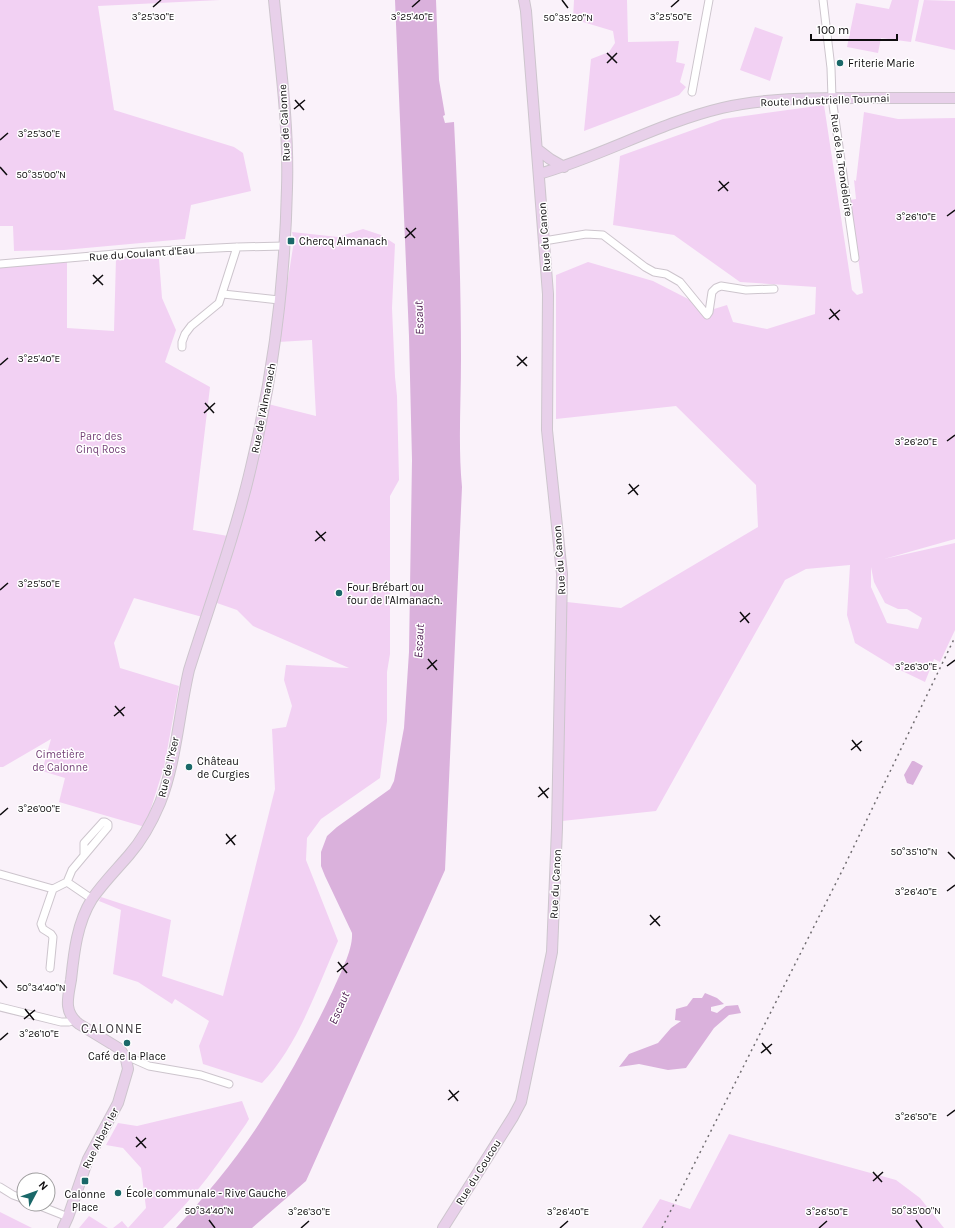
<svg xmlns="http://www.w3.org/2000/svg" width="955" height="1228" font-family="Karla,sans-serif">
<rect width="100%" height="100%" fill="#faf2fa"/>
<!-- green -->
<path fill="#f2d1f3" fill-rule="evenodd" d="M 0,0 L 220,0 L 98,6 L 114,110 L 234,147 L 243,153 L 251,191 L 191,205 L 185,239 L 64,250 L 14,251 L 13,226 L 0,226 Z
M 574,0 L 627,0 L 628,42 L 679,41 L 676,62 L 685,64 L 680,82 L 686,87 L 679,95 L 584,131 L 591,59 L 609,52 L 615,43 L 613,31 L 573,19 Z
M 892,0 L 919,0 L 911,42 L 881,38 L 878,53 L 847,47 L 856,3 L 889,9 Z
M 924,0 L 955,1 L 955,50 L 915,41 Z
M 755,27 L 783,37 L 770,81 L 740,70 Z
M 824,105 L 852,290 L 857,295 L 863,293 L 850,200 L 856,199 L 854,180 L 856,181 L 864,112 L 898,119 L 955,118 L 955,539 L 884,559 L 955,543 L 955,630 L 940,662 L 934,659 L 925,682 L 896,668 L 855,643 L 847,615 L 850,565 L 806,569 L 785,580 L 656,811 L 562,821 L 567,602 L 621,608 L 758,527 L 756,485 L 676,406 L 556,419 L 556,275 L 588,262 L 653,281 L 696,303 L 707,315 L 714,309 L 727,305 L 733,322 L 767,329 L 815,314 L 816,287 L 740,282 L 674,235 L 613,225 L 620,156 L 723,119 ZM 871,567 L 874,582 L 885,603 L 898,609 L 907,609 L 922,618 L 918,629 L 887,623 L 871,587 Z
M 363,229 L 381,235 L 395,244 L 392,308 L 395,377 L 397,396 L 399,480 L 390,496 L 390,654 L 387,672 L 387,721 L 380,778 L 321,819 L 307,838 L 306,860 L 338,941 C 317,988 298,1046 262,1083 L 203,1064 L 199,1046 L 209,1021 L 175,999 L 172,1004 L 138,982 L 113,974 L 121,910 L 99,901 L 101,897 L 171,920 L 162,976 L 223,996 L 275,789 L 272,729 L 286,727 L 292,706 L 284,680 L 286,665 L 349,668 L 253,626 L 237,610 L 214,602 L 268,404 L 316,416 L 312,340 L 278,342 L 294,241 L 292,232 L 338,237 Z
M 116,258 L 159,259 L 162,298 L 176,330 L 165,362 L 210,387 L 193,530 L 228,536 L 206,618 L 134,598 L 114,643 L 120,668 L 179,686 L 164,767 L 145,827 L 59,802 L 65,778 L 42,771 L 51,739 L 3,767 L 0,767 L 0,266 L 67,262 L 67,328 L 114,331 Z
M 242,1101 L 249,1119 L 246,1124 C 221,1160 195,1197 163,1228 L 113,1228 L 122,1221 L 128,1228 L 146,1208 L 141,1168 L 123,1148 L 106,1145 L 118,1123 L 137,1126 Z
M 729,1134 L 896,1180 L 920,1198 L 944,1228 L 642,1228 L 660,1199 L 690,1209 Z
M 0,1212 L 32,1228 L 0,1228 Z
M 89,1216 L 108,1228 L 79,1228 Z"/>
<!-- water -->
<path fill="#dab1dc" d="M 395,0 L 436,0 L 439,80 L 445,115 L 443,116 L 445,123 L 454,122 C 458,201 461,280 461,359 C 461,402 458,445 462,487 L 445,870 L 306,1181 L 252,1228 L 176,1228 C 208,1193 239,1156 264,1116 C 290,1075 313,1033 333,990 C 340,974 353,950 352,933 L 325,876 L 321,866 L 321,852 L 327,836 L 337,827 L 390,789 L 394,781 L 404,728 L 409,652 L 412,460 L 409,336 Z
M 912,761 L 914,761 L 923,766 L 913,785 L 907,783 L 904,775 Z
M 705,993 L 717,998 L 724,1004 L 711,1007 L 711,1011 L 717,1013 L 726,1006 L 738,1005 L 741,1013 L 729,1015 L 714,1028 L 686,1068 L 668,1070 L 639,1064 L 619,1067 L 629,1054 L 658,1043 L 671,1028 L 681,1021 L 675,1020 L 676,1009 L 687,1006 L 693,998 L 702,998 Z"/>
<g fill="none" stroke-linecap="round" stroke-linejoin="round">
<defs>
<path id="street" d="M 823,0 L 831,68 L 832,98 L 855,258
M 692,92 L 709,0
M 544,241 L 586,234 L 603,235 L 645,267 L 654,272 L 666,274 L 680,282 L 707,315 L 709,312 L 712,292 L 716,288 L 721,286 L 746,290 L 774,289
M 0,264 L 138,252 L 237,247 L 284,246
M 223,294 L 279,300
M 182,347 L 182,342 L 185,334 L 191,326 L 219,303 L 237,247
M 0,874 L 53,889 L 67,882 L 92,899
M 67,882 L 72,870 L 108,827 L 108,824 L 105,822 L 103,822 L 84,843 L 84,855
M 50,968 L 53,937 L 51,934 L 43,929 L 41,924 L 53,889
M 0,1007 L 61,1022 L 69,1022 L 73,1020
M 126,1059 L 131,1058 L 149,1066 L 201,1075 L 229,1084
M 0,1187 L 13,1195 L 24,1199
M 35,1204 L 68,1217"/>
<path id="secondary" d="M 537,149 L 550,159 L 564,167
M 539,174 C 602,156 659,123 722,108 C 765,98 811,98 855,98 C 888,98 922,98 955,98
M 63,1228 L 68,1217 L 88,1159 L 118,1103 L 128,1069 L 126,1059 L 120,1049 L 79,1024 C 63,1012 68,997 71,980 C 74,952 77,923 92,899 C 103,883 117,869 129,855 C 143,839 152,822 160,803 C 176,763 179,713 189,670 C 210,603 235,536 251,467 C 273,376 285,282 287,188 C 289,126 280,62 274,0
M 443,1228 L 513,1117 L 521,1102 L 552,952 L 557,828 L 562,574 L 547,430 L 548,294 L 526,11 L 524,0"/>
</defs>
<!-- street casing -->
<use href="#street" stroke="#cdc5cd" stroke-width="9"/>
<!-- secondary casing -->
<use href="#secondary" stroke="#cdc5cd" stroke-width="12"/>
<!-- street -->
<use href="#street" stroke="#fff" stroke-width="7"/>
<!-- secondary -->
<use href="#secondary" stroke="#e8d0ea" stroke-width="10"/>
<!-- rail -->
<path stroke="#716d71" stroke-width="1.5" stroke-dasharray="2 4" stroke-linecap="butt" d="M 662,1228 L 844,867 L 955,637"/>
</g>
<!-- ticks -->
<path fill="none" stroke="#0e0c0e" stroke-width="1.5" d="M 562,0 L 568,8M 153,7 L 161,0M 412,7 L 420,0M 671,7 L 679,0M 607,53 L 617,63M 607,63 L 617,53M 295,100 L 304,110M 294,109 L 305,100M 0,140 L 8,133M 0,167 L 7,175M 719,181 L 728,191M 718,191 L 729,182M 947,216 L 955,210M 406,228 L 415,238M 405,238 L 416,228M 93,275 L 103,285M 93,284 L 103,275M 830,309 L 839,320M 829,319 L 840,310M 517,356 L 527,366M 0,365 L 8,358M 517,366 L 527,357M 205,403 L 214,413M 204,413 L 215,403M 947,441 L 955,435M 629,484 L 638,495M 628,494 L 639,485M 316,531 L 325,541M 315,541 L 326,532M 0,590 L 8,583M 740,612 L 749,623M 740,622 L 750,613M 428,659 L 437,670M 947,666 L 955,660M 427,669 L 437,660M 115,706 L 124,716M 114,716 L 125,707M 852,740 L 861,751M 851,750 L 862,741M 539,787 L 548,798M 538,797 L 549,788M 0,815 L 8,808M 226,834 L 235,845M 226,844 L 236,835M 948,852 L 955,859M 947,891 L 955,885M 650,915 L 660,926M 650,925 L 660,916M 338,962 L 347,973M 337,972 L 348,963M 0,980 L 7,988M 25,1009 L 34,1020M 24,1019 L 35,1010M 0,1040 L 8,1033M 762,1043 L 771,1054M 761,1053 L 772,1044M 449,1090 L 458,1101M 448,1100 L 459,1091M 947,1116 L 955,1110M 136,1137 L 146,1148M 136,1147 L 146,1138M 873,1172 L 882,1182M 873,1181 L 883,1172M 209,1220 L 215,1228M 916,1220 L 922,1228M 301,1228 L 309,1221M 560,1228 L 568,1221M 819,1228 L 827,1221"/>
<!-- markers -->
<g fill="#1a6869" stroke="#fff" stroke-width="1.5">
<circle cx="840" cy="63" r="4"/>
<rect x="287" y="237" width="8" height="8" rx="2"/>
<circle cx="339" cy="593" r="4"/>
<circle cx="189" cy="767" r="4"/>
<circle cx="127" cy="1043" r="4"/>
<rect x="81" y="1177" width="8" height="8" rx="2"/>
<circle cx="118" cy="1193" r="4"/>
</g>
<g text-anchor="middle" stroke-width="3" stroke-linejoin="round" paint-order="stroke">
<!-- poi labels -->
<g font-size="11" fill="#0e0c0e" stroke="#fff" text-anchor="start">
<text x="848" y="67">Friterie Marie</text>
<text x="299" y="245">Chercq Almanach</text>
<text x="347" y="591">Four Brébart ou<tspan x="347" dy="13">four de l'Almanach.</tspan></text>
<text x="197" y="765">Château<tspan x="197" dy="13">de Curgies</tspan></text>
<text x="127" y="1060" text-anchor="middle">Café de la Place</text>
<text x="126" y="1197">École communale - Rive Gauche</text>
<text x="85" y="1198" text-anchor="middle">Calonne<tspan x="85" dy="13">Place</tspan></text>
</g>
<!-- street labels -->
<g font-size="11" fill="#0e0c0e" stroke="#fff">
<text transform="translate(825 100) rotate(-2)" y="4">Route Industrielle Tournai</text>
<text transform="translate(284 123) rotate(-93)" y="4">Rue de Calonne</text>
<text transform="translate(842 165) rotate(82)" y="4">Rue de la Trondeloire</text>
<text transform="translate(544 237) rotate(-94)" y="4">Rue du Canon</text>
<text transform="translate(142 253) rotate(-4)" y="4">Rue du Coulant d'Eau</text>
<text transform="translate(263 408) rotate(-79)" y="4">Rue de l'Almanach</text>
<text transform="translate(559 560) rotate(-94)" y="4">Rue du Canon</text>
<text transform="translate(168 767) rotate(-77)" y="4">Rue de l'Yser</text>
<text transform="translate(555 884) rotate(-87)" y="4">Rue du Canon</text>
<text transform="translate(100 1138) rotate(-63)" y="4">Rue Albert Ier</text>
<text transform="translate(478 1172) rotate(-58)" y="4">Rue du Coucou</text>
</g>
<!-- park labels -->
<g font-size="11" fill="#744177" stroke="#fff">
<text x="101" y="440">Parc des<tspan x="101" dy="13">Cinq Rocs</tspan></text>
<text x="60" y="758">Cimetière<tspan x="60" dy="13">de Calonne</tspan></text>
</g>
<!-- water labels -->
<g font-size="12" font-style="italic" fill="#512054" stroke="#fff">
<text transform="translate(419 318) rotate(-92)" y="4">Escaut</text>
<text transform="translate(419 641) rotate(-87)" y="4">Escaut</text>
<text transform="translate(339 1008) rotate(-66)" y="4">Escaut</text>
</g>
<!-- quarter labels -->
<g font-size="13" letter-spacing="1" fill="#423c42" stroke="#fff">
<text x="112" y="1033">CALONNE</text>
</g>
</g>
<g font-size="10" text-anchor="middle" fill="#0e0c0e" stroke="#fff" stroke-width="3" stroke-linejoin="round" paint-order="stroke">
<text x="153" y="20">3°25'30"E</text>
<text x="412" y="20">3°25'40"E</text>
<text x="671" y="20">3°25'50"E</text>
<text x="568" y="21">50°35'20"N</text>
<text x="39" y="137">3°25'30"E</text>
<text x="41" y="178">50°35'00"N</text>
<text x="916" y="220">3°26'10"E</text>
<text x="39" y="362">3°25'40"E</text>
<text x="916" y="445">3°26'20"E</text>
<text x="39" y="587">3°25'50"E</text>
<text x="916" y="670">3°26'30"E</text>
<text x="39" y="812">3°26'00"E</text>
<text x="914" y="855">50°35'10"N</text>
<text x="916" y="895">3°26'40"E</text>
<text x="41" y="991">50°34'40"N</text>
<text x="39" y="1037">3°26'10"E</text>
<text x="916" y="1120">3°26'50"E</text>
<text x="209" y="1214">50°34'40"N</text>
<text x="916" y="1214">50°35'00"N</text>
<text x="309" y="1215">3°26'30"E</text>
<text x="568" y="1215">3°26'40"E</text>
<text x="827" y="1215">3°26'50"E</text>
</g>
<!-- north arrow -->
<g transform="translate(36 1192) rotate(49)"><circle r="19" fill="#ffffff" stroke="#9f9e9f"/>
<path d="M0-3L7 15L0 10L-7 15Z" fill="#1a6869"/>
<text y="-6" font-size="11" font-weight="bold" text-anchor="middle" fill="#0e0c0e">N</text>
</g>
<!-- scale -->
<path d="M811 34v6h86v-6" fill="none" stroke="#0e0c0e" stroke-width="2"/>
<text x="817" y="34" font-size="12" fill="#0e0c0e" stroke="#ffffff" stroke-width="3" paint-order="stroke">100 m</text>
</svg>
